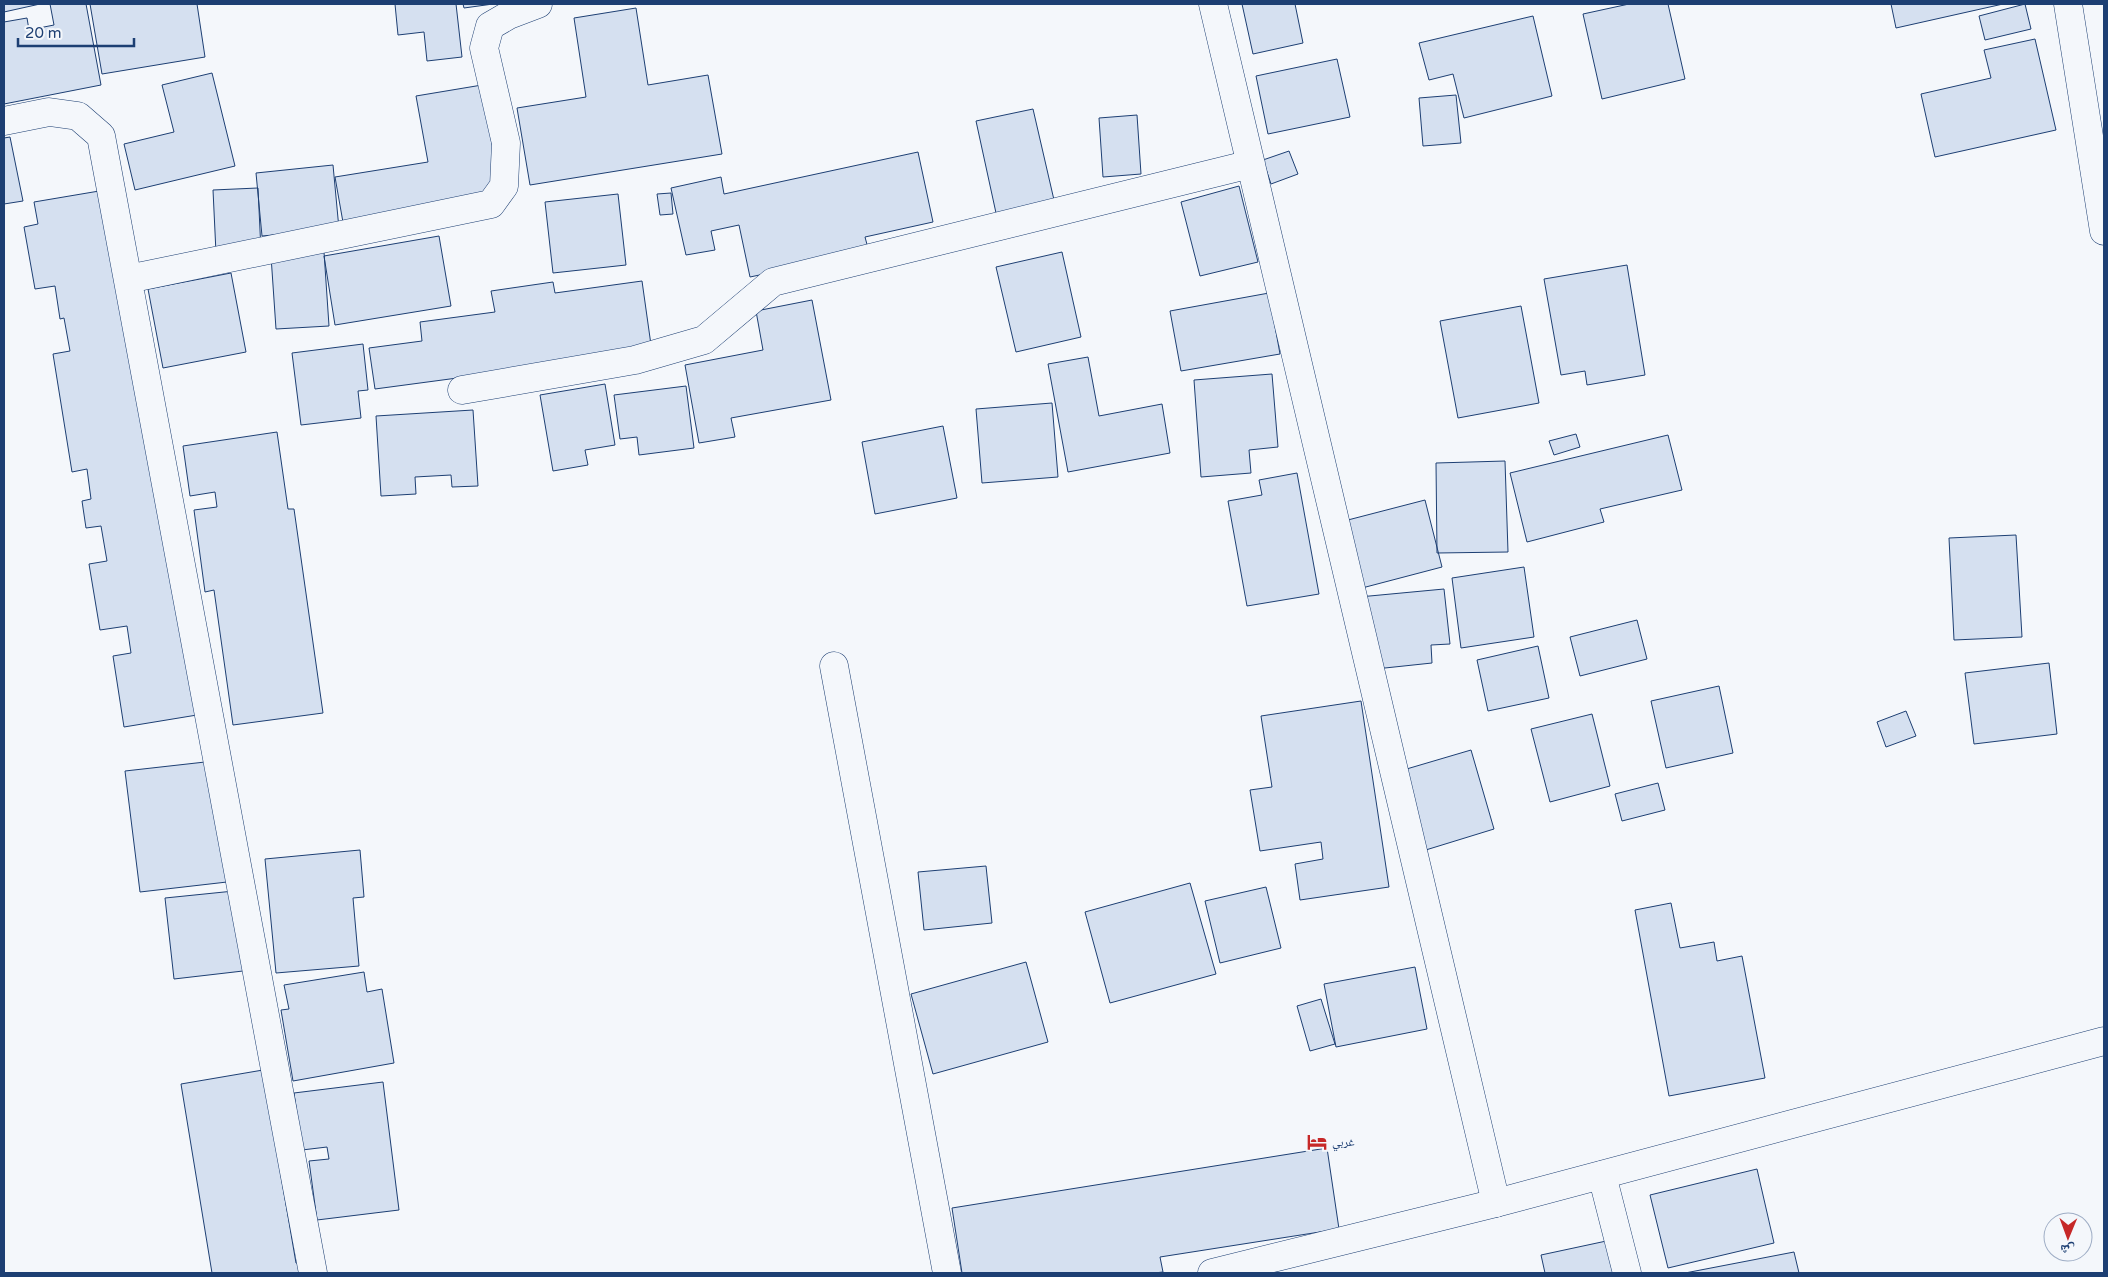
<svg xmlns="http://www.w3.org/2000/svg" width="2108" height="1277" font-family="'Varela Round','Noto Naskh Arabic',sans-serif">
<rect width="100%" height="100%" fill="#f4f7fb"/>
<!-- building -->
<path fill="#d5e0f0" stroke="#1d3f73" d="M 4,4 L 40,4 L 4,12 Z
M 50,4 L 86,4 L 101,85 L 4,104 L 4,22 L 27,18 L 29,30 L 54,25 Z
M 90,4 L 197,4 L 205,57 L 102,74 Z
M 395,4 L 456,4 L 462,57 L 427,61 L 424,32 L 398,35 Z
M 463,4 L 493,4 L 464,8 Z
M 1242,4 L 1295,4 L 1303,43 L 1253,54 Z
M 1629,4 L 1668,4 L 1685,79 L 1602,99 L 1583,14 Z
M 1891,4 L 2003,4 L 1896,28 Z
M 2025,4 L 2031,29 L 1985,40 L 1979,16 Z
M 636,8 L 648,85 L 708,75 L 722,154 L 530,185 L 517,108 L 586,97 L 574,18 Z
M 1533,16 L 1552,96 L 1464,118 L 1453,74 L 1429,80 L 1419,43 Z
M 2035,39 L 2056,130 L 1935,157 L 1921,94 L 1991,78 L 1984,50 Z
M 1337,59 L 1350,117 L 1268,134 L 1256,76 Z
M 212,73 L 235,166 L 135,190 L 124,144 L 174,132 L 162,85 Z
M 482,85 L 502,201 L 344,228 L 335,177 L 428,162 L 416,96 Z
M 1456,95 L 1461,143 L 1423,146 L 1419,98 Z
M 1033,109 L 1054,200 L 996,213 L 976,121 Z
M 1137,115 L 1141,174 L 1103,177 L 1099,118 Z
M 10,137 L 23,201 L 4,204 L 4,138 Z
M 1289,151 L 1298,174 L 1271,184 L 1263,160 Z
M 918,152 L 933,222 L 865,237 L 869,252 L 750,277 L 739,225 L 711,231 L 715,250 L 686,255 L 671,188 L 721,177 L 724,194 Z
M 333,165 L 339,229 L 262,236 L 256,173 Z
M 1239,186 L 1258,262 L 1200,276 L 1181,202 Z
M 258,188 L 261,251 L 216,253 L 213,190 Z
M 111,189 L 197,715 L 124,727 L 113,656 L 131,653 L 127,626 L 100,630 L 89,564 L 107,561 L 101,526 L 86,528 L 82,501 L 91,499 L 87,469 L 72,472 L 53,354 L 70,351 L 64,318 L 60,319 L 55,286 L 35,289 L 24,227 L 38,224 L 34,202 Z
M 671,193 L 673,214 L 660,215 L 657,194 Z
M 618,194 L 626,265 L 553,273 L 545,202 Z
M 439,236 L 451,306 L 335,325 L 324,256 Z
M 324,252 L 329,326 L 276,329 L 271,256 Z
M 1062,252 L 1081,337 L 1016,352 L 996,267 Z
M 1627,265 L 1645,375 L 1587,385 L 1585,371 L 1561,375 L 1544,279 Z
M 231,273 L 246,352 L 163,368 L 148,289 Z
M 642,281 L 652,352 L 375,389 L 369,348 L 422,341 L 420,322 L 495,312 L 491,291 L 553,282 L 555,293 Z
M 1269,293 L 1280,354 L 1181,371 L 1170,311 Z
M 812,300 L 831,400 L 731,418 L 735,437 L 699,443 L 685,365 L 763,350 L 756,311 Z
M 1521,306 L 1539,403 L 1458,418 L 1440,321 Z
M 363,344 L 368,390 L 358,391 L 361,418 L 301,425 L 292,353 Z
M 1088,357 L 1099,416 L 1162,404 L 1170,453 L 1068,472 L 1048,364 Z
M 1272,374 L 1278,447 L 1249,450 L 1251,473 L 1201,477 L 1194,380 Z
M 605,384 L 615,445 L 585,450 L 588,465 L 553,471 L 540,395 Z
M 686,386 L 694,448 L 639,455 L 637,437 L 620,439 L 614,395 Z
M 1052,403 L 1058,477 L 982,483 L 976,409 Z
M 473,410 L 478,486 L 452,487 L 451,475 L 415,477 L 416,494 L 381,496 L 376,416 Z
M 943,426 L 957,498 L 875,514 L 862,442 Z
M 277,432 L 288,509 L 294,509 L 323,713 L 233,725 L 214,590 L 205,592 L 194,510 L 217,507 L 215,492 L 190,496 L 183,446 Z
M 1576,434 L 1580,447 L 1554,455 L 1549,441 Z
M 1668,435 L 1682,490 L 1600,509 L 1604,522 L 1527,542 L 1510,473 Z
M 1505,461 L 1508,552 L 1437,553 L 1436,463 Z
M 1297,473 L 1319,594 L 1247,606 L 1228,501 L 1262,495 L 1259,480 Z
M 1425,500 L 1442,567 L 1362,588 L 1344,521 Z
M 2016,535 L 2022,637 L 1954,640 L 1949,538 Z
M 1524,567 L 1534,637 L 1461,648 L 1452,578 Z
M 1444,589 L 1450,644 L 1431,645 L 1432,663 L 1366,670 L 1359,597 Z
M 1637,620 L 1647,659 L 1580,676 L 1570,637 Z
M 1538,646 L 1549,698 L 1488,711 L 1477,660 Z
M 2049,663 L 2057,734 L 1974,744 L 1965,673 Z
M 1719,686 L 1733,753 L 1666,768 L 1651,701 Z
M 1361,701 L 1389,887 L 1300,900 L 1295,864 L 1323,859 L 1321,842 L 1260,851 L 1250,790 L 1272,787 L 1261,716 Z
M 1906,711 L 1916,736 L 1886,747 L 1877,722 Z
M 1592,714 L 1610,786 L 1550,802 L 1531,729 Z
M 1471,750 L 1494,829 L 1416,853 L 1393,773 Z
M 214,761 L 227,882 L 140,892 L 125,771 Z
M 1658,783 L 1665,810 L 1622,821 L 1615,794 Z
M 360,850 L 364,897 L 353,898 L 359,966 L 276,973 L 265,859 Z
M 986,866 L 992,923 L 924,930 L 918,872 Z
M 1190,883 L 1216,974 L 1110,1003 L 1085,912 Z
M 1266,887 L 1281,948 L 1220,963 L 1205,901 Z
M 234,891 L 243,971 L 174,979 L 165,898 Z
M 1671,903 L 1680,948 L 1714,942 L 1717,961 L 1742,956 L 1765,1078 L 1669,1096 L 1635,910 Z
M 1026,962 L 1048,1042 L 933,1074 L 911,994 Z
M 1415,967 L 1427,1029 L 1336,1047 L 1324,984 Z
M 364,972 L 367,992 L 382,989 L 394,1063 L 293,1081 L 281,1010 L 289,1009 L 284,985 Z
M 1321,999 L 1335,1044 L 1310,1051 L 1297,1006 Z
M 263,1070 L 296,1263 L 298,1263 L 300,1273 L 212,1273 L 181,1084 Z
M 383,1082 L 399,1210 L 317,1220 L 309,1161 L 329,1159 L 327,1147 L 302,1150 L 294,1093 Z
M 1327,1148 L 1339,1229 L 1160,1257 L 1163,1272 L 1154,1273 L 962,1273 L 952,1208 Z
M 1757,1169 L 1774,1243 L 1668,1268 L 1650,1195 Z
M 1611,1240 L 1618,1273 L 1545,1273 L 1541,1255 Z
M 1794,1252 L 1799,1273 L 1685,1273 Z"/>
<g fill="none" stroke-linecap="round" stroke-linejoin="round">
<defs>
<path id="street" d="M 1213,4 L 1496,1203
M 2068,4 L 2104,231
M 4,121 L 49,112 L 78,116 L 101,136 L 313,1273
M 128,279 L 491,204 L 504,186 L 506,143 L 484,48 L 490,26 L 509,15 L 538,4
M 462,390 L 635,360 L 704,340 L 773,282 L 1251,164
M 834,666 L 947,1273
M 1602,1175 L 1627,1273"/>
<path id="secondary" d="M 1212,1273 L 1496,1203 L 2104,1041"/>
</defs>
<!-- street casing -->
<use href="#street" stroke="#1d3f73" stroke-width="29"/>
<!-- secondary casing -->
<use href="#secondary" stroke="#1d3f73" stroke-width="29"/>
<!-- street -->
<use href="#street" stroke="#f4f7fb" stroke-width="28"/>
<!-- secondary -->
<use href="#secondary" stroke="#f4f7fb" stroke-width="28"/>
</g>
<!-- icons -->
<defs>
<symbol id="hotel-bare" viewBox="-9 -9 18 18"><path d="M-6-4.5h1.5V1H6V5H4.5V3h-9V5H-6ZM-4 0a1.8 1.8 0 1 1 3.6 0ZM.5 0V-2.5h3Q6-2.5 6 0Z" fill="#c62828" stroke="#f4f7fb" stroke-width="2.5" paint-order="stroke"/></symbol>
</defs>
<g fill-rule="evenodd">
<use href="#hotel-bare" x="1303" y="1128" width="28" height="28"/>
</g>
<g text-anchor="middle" stroke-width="4" stroke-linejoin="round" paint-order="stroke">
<!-- poi labels -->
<g font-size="12" fill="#1d3f73" stroke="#f4f7fb" text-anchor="start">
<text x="1332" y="1146">غربي</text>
</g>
</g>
<!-- border -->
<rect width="2108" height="1277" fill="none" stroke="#1d3f73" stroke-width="10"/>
<!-- north arrow -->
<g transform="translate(2068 1237) rotate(181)"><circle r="24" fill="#f4f7fb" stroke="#9eadc5"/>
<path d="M0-4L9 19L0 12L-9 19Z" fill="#c62828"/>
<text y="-8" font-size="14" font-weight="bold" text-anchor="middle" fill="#1d3f73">ش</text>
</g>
<!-- scale -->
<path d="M18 38v8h116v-8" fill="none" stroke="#1d3f73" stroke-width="2.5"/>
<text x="25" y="38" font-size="15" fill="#1d3f73" stroke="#f4f7fb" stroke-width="4" paint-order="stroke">20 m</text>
</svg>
